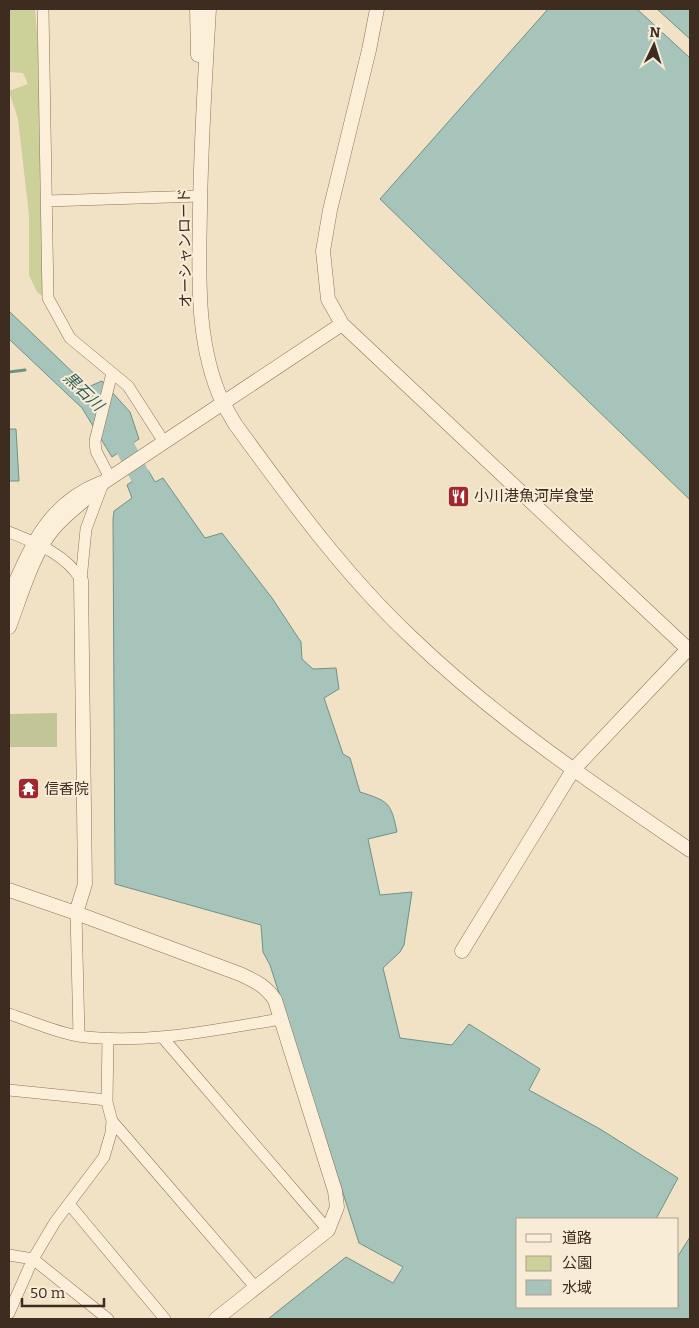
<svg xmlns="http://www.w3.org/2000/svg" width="699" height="1328" font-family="Bitter,'Noto Sans JP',serif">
<rect width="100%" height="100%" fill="#f1e2c6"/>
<!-- green -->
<path fill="#ccd099" d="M 9,9 L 35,9 L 42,97 L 46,299 L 37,292 L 29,275 L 29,215 L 18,119 L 9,91 L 28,84 L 23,73 L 9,72 Z"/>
<!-- cemetery -->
<path fill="#c2c598" d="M 57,713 L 57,747 L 9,747 L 9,714 Z"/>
<!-- water -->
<path fill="#a7c4ba" stroke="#6d9388" d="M 548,9 L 637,9 L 690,58 L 690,500 L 380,199 Z
M 657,9 L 690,9 L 690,39 Z
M 9,311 L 88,387 L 102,381 L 130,412 L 139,439 L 112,457 L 82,408 L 9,339 Z
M 9,429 L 16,429 L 19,481 L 9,481 Z
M 148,470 L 155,482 L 163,478 L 205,538 L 222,533 L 272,598 L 301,642 L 302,659 L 313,669 L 336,668 L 339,689 L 324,698 L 343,754 L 350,758 L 360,792 C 388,801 391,802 397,832 L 368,839 L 380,895 L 412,892 L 404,945 L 400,952 L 383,968 L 400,1038 L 452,1045 L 469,1024 L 540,1069 L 529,1090 L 600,1129 L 678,1178 L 656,1219 L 518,1219 L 518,1307 L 678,1307 L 678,1256 L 690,1237 L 690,1319 L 268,1319 L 346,1257 L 393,1283 L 403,1267 L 359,1243 L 270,965 L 263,952 L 261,925 L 115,884 L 113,519 L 114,511 L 132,498 L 127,485 Z"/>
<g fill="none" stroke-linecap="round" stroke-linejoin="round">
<!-- stream -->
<path stroke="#6d9388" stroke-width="3" d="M 9,372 L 25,370"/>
<!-- river -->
<path stroke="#a7c4ba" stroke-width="20" d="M 113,424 L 140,476"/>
<defs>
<path id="minor" d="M 43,9 L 48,298 L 70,338 L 128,386 L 164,442
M 47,201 L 200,196
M 110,478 L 96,451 L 95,441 L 112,373
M 9,532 C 36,543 66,554 81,580
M 81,580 L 86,529 L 102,486
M 76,913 L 79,1036
M 9,1014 C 31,1021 55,1032 78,1036 C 146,1045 214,1030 281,1019
M 163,1038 L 328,1230
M 9,1090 L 107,1100
M 112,1121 L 256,1288
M 69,1204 L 165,1319
M 9,1255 L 33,1259 L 108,1319
M 9,1313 L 33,1259 L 55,1222 L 104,1157 L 111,1133 L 112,1121 L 107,1102 L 108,1038"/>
<path id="tertiary" d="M 197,9 L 198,55
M 377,9 L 369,50 L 330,210 L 323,251 L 328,299 L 342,324 L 690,651
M 342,324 L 223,403 L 235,424 C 289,498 344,574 411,637 C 496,719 593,784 690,850
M 81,580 L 85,884 L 76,913 L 240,974 C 255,981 266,986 275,1000 L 335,1191 L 337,1207 L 328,1230 L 216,1319
M 9,597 C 31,548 47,504 101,483
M 9,627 C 20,598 34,551 53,529 C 68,511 88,499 104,482 L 223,403 C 195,344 199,273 200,209 C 201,142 205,76 209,9
M 9,890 L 76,913
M 462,951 L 573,770 L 688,649"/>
</defs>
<!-- minor casing -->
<use href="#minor" stroke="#8d735a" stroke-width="12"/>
<!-- tertiary casing -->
<use href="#tertiary" stroke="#8d735a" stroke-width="15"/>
<!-- minor -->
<use href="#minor" stroke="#fbefda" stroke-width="11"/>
<!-- tertiary -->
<use href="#tertiary" stroke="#fbefda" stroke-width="14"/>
</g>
<!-- icons -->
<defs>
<symbol id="restaurant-square" viewBox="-11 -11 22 22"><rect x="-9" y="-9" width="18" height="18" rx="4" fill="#a0272e" stroke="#f8ecd6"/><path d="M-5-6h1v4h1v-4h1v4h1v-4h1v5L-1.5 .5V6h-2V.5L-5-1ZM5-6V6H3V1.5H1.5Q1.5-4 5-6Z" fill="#fff"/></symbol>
<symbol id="temple-square" viewBox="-11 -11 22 22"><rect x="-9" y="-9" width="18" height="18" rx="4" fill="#a0272e" stroke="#f8ecd6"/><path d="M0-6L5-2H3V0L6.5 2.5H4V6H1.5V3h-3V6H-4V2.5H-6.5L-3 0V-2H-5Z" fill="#fff"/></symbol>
</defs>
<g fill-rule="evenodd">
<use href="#restaurant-square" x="446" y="484" width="25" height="25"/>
<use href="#temple-square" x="16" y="776" width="25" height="25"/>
</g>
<g text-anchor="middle" stroke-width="4" stroke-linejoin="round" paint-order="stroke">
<!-- street labels -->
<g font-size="15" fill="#3d2c1f" stroke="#f8ecd6">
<text transform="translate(185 248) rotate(-91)" y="5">オーシャンロード</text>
</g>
<!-- poi labels -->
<g font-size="15" fill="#3d2c1f" stroke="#f8ecd6" text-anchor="start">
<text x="474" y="501">小川港魚河岸食堂</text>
<text x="44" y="794">信香院</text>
</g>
<!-- water labels -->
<g font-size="16" font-style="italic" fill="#2d5d58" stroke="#f8ecd6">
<text transform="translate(84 391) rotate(44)" y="6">黒石川</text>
</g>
</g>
<!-- border -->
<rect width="699" height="1328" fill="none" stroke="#3d2c1f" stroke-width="20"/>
<!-- legend -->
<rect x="516" y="1218" width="162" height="90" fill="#f8ecd6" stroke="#ad9f8d"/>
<rect x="526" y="1234" width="25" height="8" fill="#fbefda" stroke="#ad9f8d"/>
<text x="562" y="1243" font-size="15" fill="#3d2c1f">道路</text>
<rect x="526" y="1256" width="25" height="15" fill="#ccd099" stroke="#ad9f8d"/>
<text x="562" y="1268" font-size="15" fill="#3d2c1f">公園</text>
<rect x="526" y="1280" width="25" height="15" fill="#a7c4ba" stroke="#ad9f8d"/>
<text x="562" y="1293" font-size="15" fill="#3d2c1f">水域</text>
<!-- north arrow -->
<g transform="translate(654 45) rotate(4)" stroke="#f8ecd6" stroke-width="4" paint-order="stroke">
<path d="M0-4L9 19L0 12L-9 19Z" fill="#3d2c1f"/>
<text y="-8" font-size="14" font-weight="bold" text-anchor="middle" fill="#3d2c1f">N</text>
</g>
<!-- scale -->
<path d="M22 1298v8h82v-8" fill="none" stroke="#3d2c1f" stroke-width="2.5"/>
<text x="30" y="1298" font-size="15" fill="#3d2c1f" stroke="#f8ecd6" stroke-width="4" paint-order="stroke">50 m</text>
</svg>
